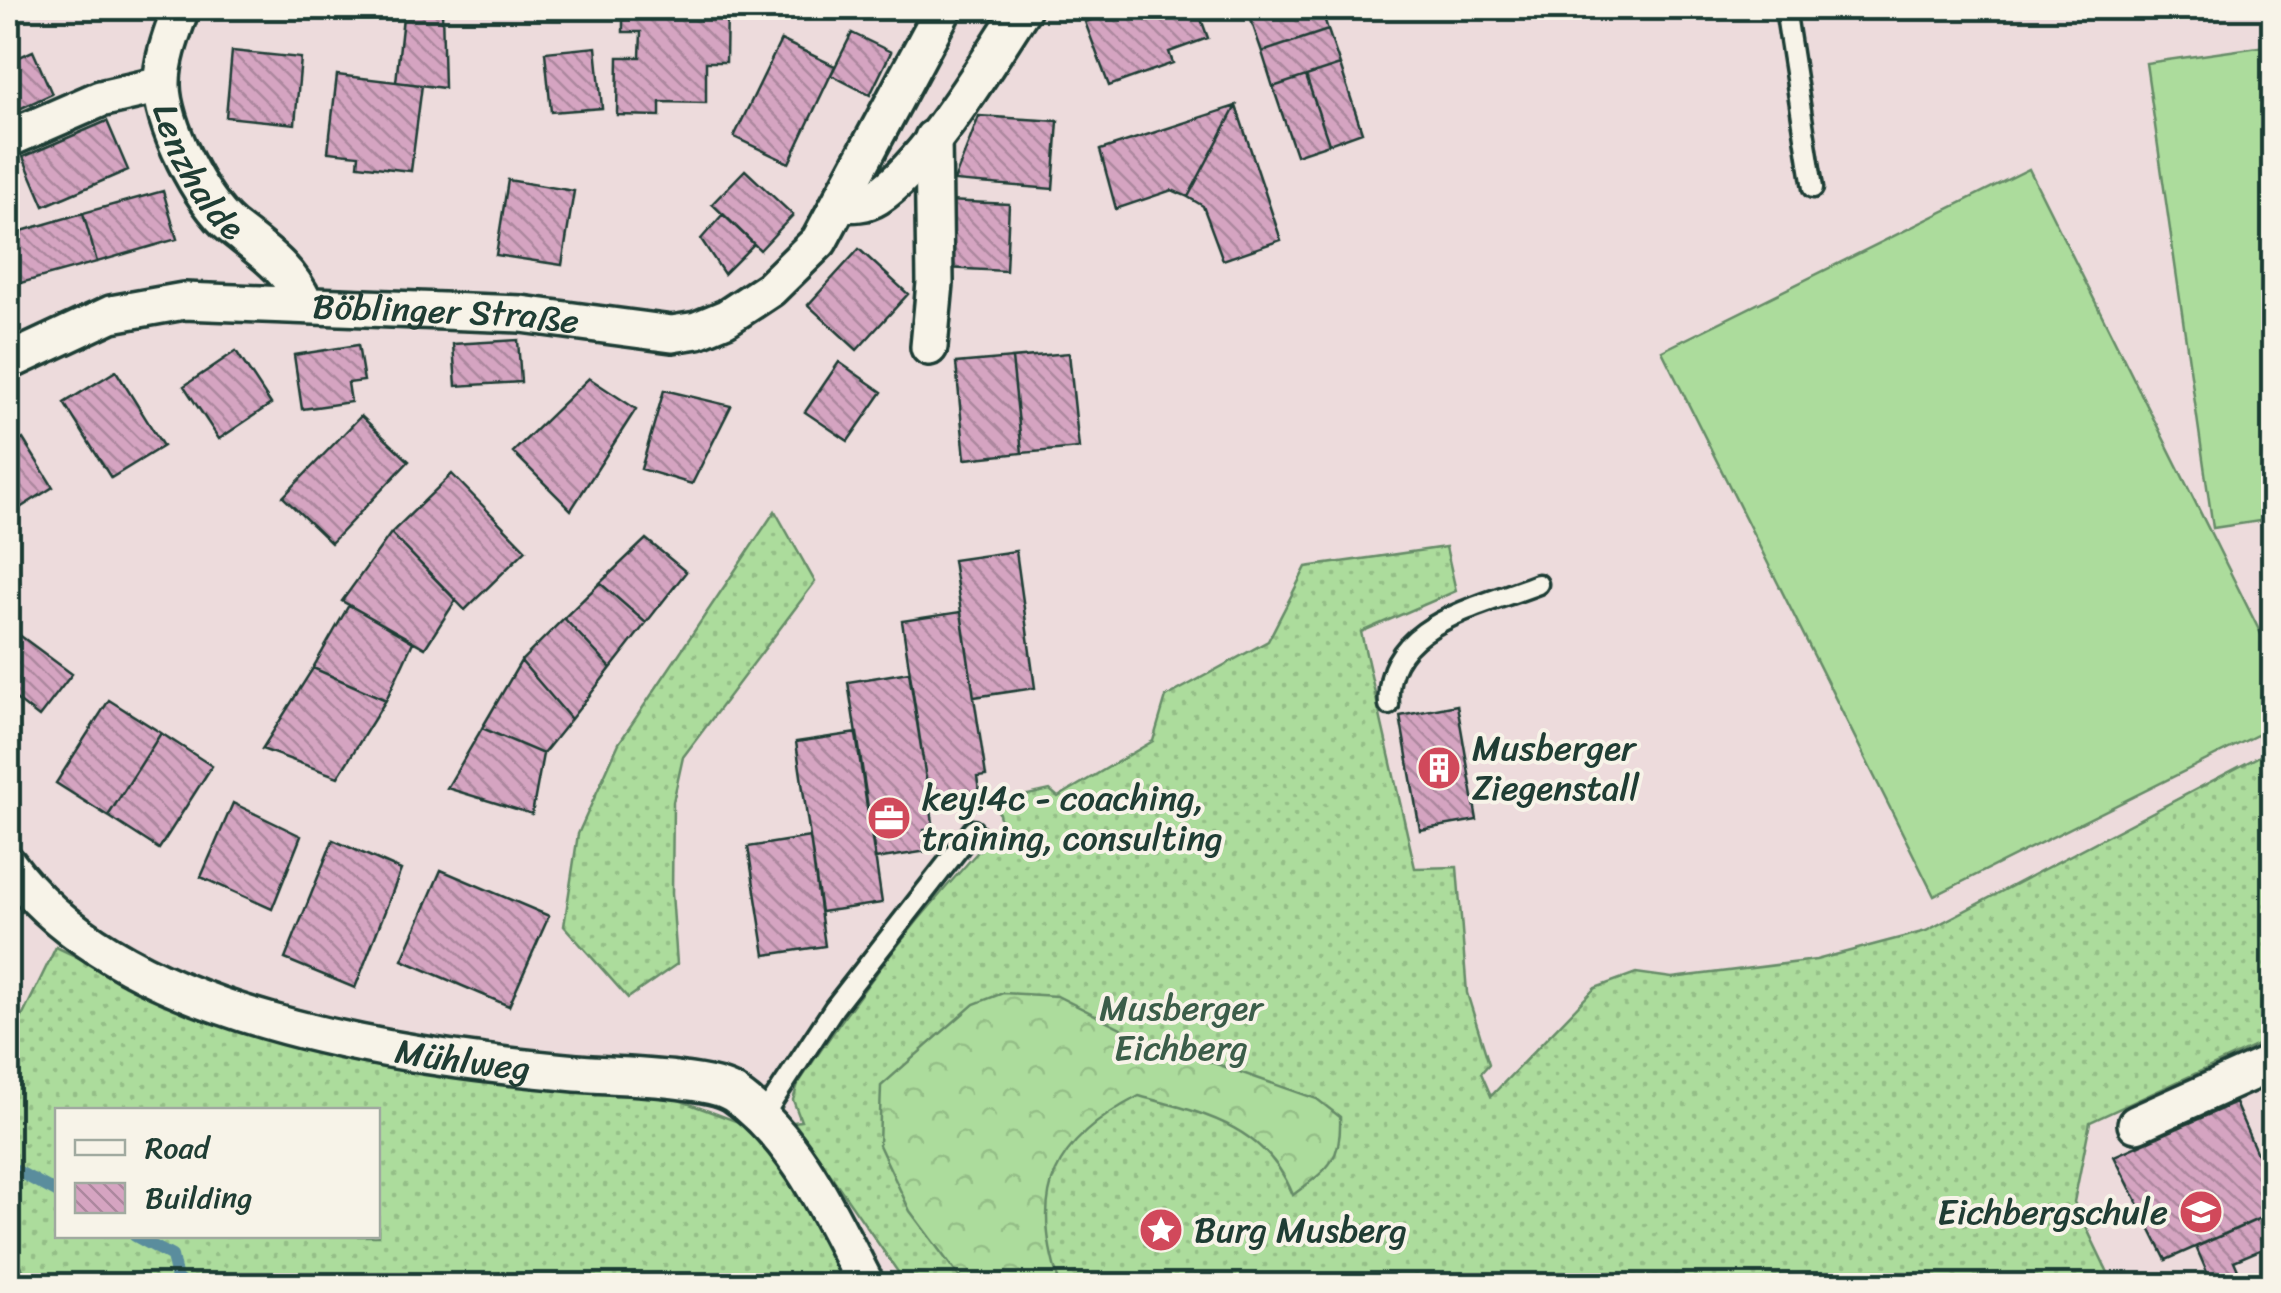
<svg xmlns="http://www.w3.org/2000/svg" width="2281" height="1293" font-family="Sriracha,sans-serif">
<defs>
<pattern id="grass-dots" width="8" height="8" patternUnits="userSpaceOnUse" patternTransform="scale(2.5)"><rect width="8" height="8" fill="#acdc9c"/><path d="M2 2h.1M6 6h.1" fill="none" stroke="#94be87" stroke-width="1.8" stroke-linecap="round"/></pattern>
<pattern id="forest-crowns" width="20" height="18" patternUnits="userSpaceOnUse" patternTransform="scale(2.5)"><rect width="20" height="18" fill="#acdc9c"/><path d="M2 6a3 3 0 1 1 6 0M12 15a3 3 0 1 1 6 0" fill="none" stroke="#94be87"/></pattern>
<pattern id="building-back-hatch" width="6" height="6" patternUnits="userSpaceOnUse" patternTransform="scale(2.5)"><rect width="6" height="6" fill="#d5a4c1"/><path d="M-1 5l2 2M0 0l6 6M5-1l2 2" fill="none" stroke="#ac879e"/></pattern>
</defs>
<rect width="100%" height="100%" fill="#eddbdc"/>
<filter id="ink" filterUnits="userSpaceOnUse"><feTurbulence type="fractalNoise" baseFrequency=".01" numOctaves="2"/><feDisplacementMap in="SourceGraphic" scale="20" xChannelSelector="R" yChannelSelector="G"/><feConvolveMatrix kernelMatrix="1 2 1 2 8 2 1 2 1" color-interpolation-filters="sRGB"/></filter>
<g filter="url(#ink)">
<!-- grass -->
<path fill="url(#grass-dots)" stroke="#668c68" stroke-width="2.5" fill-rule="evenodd" d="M 775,511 L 815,582 L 683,757 L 673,802 L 672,893 L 677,964 L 628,998 L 564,926 L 578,834 L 619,743 Z
M 1446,547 L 1456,591 L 1361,632 L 1415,868 L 1457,867 L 1467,993 L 1489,1064 L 1481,1073 L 1491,1096 L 1595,988 L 1636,973 L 1672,978 L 1816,960 L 1926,931 L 2273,749 L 2273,1038 L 2090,1122 L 2074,1202 L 2114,1285 L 907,1285 L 794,1122 L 801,1121 L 793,1100 L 798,1084 C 863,986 921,911 1002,826 L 996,802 L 1050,790 L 1058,797 L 1153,741 L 1166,697 L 1268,641 L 1306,567 Z
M 56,947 L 182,1006 L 374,1064 L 668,1096 L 752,1127 L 798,1171 L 859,1285 L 30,1285 L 8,1237 L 8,1046 ZM 58,1110 L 378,1110 L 378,1236 L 58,1236 Z"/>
<!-- forest -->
<path fill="url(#forest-crowns)" stroke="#668c68" stroke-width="2.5" d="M 1003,993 L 1057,996 L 1139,1037 L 1317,1099 L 1340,1117 C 1342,1162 1327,1169 1293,1195 C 1266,1126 1203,1113 1139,1096 C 1054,1140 1028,1191 1060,1285 L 960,1285 L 963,1282 L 910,1211 L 879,1145 L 881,1086 L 974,1004 Z"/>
<!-- garden -->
<path fill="#acdc9c" stroke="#668c68" stroke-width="2.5" d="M 2273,45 L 2273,519 L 2213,528 L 2146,63 Z
M 2029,169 L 2273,658 L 2273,727 L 1934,896 L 1662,351 Z"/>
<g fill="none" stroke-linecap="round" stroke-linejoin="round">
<!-- stream -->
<path stroke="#5a8d9d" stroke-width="12" d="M 8,1166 L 58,1193
M 135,1236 L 172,1256 L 177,1279 L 186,1286"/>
</g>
<!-- building -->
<path fill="url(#building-back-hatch)" stroke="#1f3d34" stroke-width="2.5" d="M 404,8 L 442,9 L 444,88 L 396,82 Z
M 623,8 L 727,8 L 726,62 L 706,62 L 706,103 L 660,102 L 660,116 L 617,115 L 618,57 L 640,57 L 641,32 L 623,32 Z
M 1126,8 L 1197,8 L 1208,38 L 1169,52 L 1173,63 L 1109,86 L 1085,22 Z
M 1279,8 L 1321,8 L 1328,30 L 1262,52 L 1250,17 Z
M 1328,30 L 1340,65 L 1273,87 L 1262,52 Z
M 852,33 L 891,52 L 870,95 L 831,75 Z
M 781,40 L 835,66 L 789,163 L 734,137 Z
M 596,47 L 602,108 L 551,112 L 545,52 Z
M 33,51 L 52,94 L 8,114 L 8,62 Z
M 232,51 L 301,58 L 295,124 L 226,117 Z
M 1340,65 L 1362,132 L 1329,144 L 1306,76 Z
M 337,75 L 422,85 L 411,171 L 358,165 L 359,155 L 328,152 Z
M 1306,76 L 1329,144 L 1296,155 L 1273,87 Z
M 1236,106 L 1281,240 L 1223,260 L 1203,206 L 1188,197 Z
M 1236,106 L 1188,197 L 1172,190 L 1116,209 L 1100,150 Z
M 979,116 L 1058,121 L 1053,189 L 954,181 Z
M 107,121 L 128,170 L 44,206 L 23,157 Z
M 745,170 L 793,215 L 760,250 L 712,204 Z
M 508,180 L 574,191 L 562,265 L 496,255 Z
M 163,191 L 177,239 L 97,262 L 83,213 Z
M 948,201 L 1009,204 L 1006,271 L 945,268 Z
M 83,213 L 97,262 L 17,284 L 8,235 Z
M 723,214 L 754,244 L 724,274 L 701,239 Z
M 859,249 L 908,294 L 857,350 L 808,305 Z
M 518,340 L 521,382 L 456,386 L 453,344 Z
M 358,345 L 364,381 L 348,383 L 351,402 L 302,409 L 294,355 Z
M 236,351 L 271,404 L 219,439 L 184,386 Z
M 1069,353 L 1079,448 L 1022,453 L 1012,358 Z
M 1012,358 L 1022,453 L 965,459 L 956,363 Z
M 839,362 L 882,392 L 848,441 L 805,412 Z
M 116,371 L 163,446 L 111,478 L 64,403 Z
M 589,378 L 636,409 L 571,510 L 513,452 Z
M 664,390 L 731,406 L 692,484 L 641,469 Z
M 361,416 L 409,461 L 331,543 L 283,497 Z
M 23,439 L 53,487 L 12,513 L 8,506 L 8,449 Z
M 452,474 L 526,550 L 465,610 L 391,533 Z
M 391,533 L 456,600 L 425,648 L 342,601 Z
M 646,539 L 686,572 L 646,623 L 600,583 Z
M 1016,551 L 1035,688 L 974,697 L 953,560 Z
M 600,583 L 646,623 L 611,668 L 564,618 Z
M 349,605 L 413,642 L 386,700 L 313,668 Z
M 961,612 L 986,776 L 977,777 L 979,791 L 929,799 L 902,621 Z
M 564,618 L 611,668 L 571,719 L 521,661 Z
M 14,631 L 72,674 L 39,717 L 8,693 L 8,639 Z
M 521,661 L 571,719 L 543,754 L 482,728 Z
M 313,668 L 386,700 L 338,777 L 262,749 Z
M 909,672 L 934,829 L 924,830 L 928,851 L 875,859 L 848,682 Z
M 109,700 L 161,733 L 108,816 L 56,783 Z
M 1457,705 L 1477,820 L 1420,830 L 1400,716 Z
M 482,728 L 543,754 L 532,814 L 447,788 Z
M 161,733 L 212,766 L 159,849 L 108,816 Z
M 857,733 L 882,903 L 821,912 L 796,742 Z
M 233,803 L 301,836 L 272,909 L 201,877 Z
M 810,837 L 825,946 L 765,955 L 748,847 Z
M 333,840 L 401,870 L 355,988 L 285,959 Z
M 441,870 L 549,916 L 509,1006 L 402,960 Z
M 2235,1103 L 2261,1163 L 2258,1165 L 2274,1200 L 2274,1212 L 2166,1260 L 2114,1156 Z
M 2274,1212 L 2274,1244 L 2234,1261 L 2245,1286 L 2213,1286 L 2196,1247 Z"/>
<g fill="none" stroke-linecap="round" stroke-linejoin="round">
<defs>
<path id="lane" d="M 1785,8 L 1813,188
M 1389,705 C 1382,625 1477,608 1538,584
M 761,1119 L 834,1008 L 973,830"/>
<g id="street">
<path id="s1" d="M 181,8 C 173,31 162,58 162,83 C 161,123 201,202 232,227 C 262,251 289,268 305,304"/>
<path d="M 8,139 L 100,99 L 161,85"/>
<path d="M 840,203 C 853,204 866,204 877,197 C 927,165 989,59 1023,8"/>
<path d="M 929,347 L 935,283 L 933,138"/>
<path id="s2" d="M 8,362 L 111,314 L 184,301 L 521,314 L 672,334 L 697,330 L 726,318 L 770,289 L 819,241 L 944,8"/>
<path id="s3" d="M 8,864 C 120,1019 397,1057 576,1073 C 610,1076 708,1077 734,1094 C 798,1139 832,1219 867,1286"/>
<path d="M 2136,1124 L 2274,1062"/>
</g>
</defs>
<!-- lane casing -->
<use href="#lane" stroke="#1f3d34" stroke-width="25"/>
<!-- street casing -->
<use href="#street" stroke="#1f3d34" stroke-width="42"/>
<!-- lane -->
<use href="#lane" stroke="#f7f3e8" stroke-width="18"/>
<!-- street -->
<use href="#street" stroke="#f7f3e8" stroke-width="35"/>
</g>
</g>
<!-- icons -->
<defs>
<symbol id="building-disc" viewBox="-11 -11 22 22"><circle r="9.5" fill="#d1495b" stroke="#f7f3e8"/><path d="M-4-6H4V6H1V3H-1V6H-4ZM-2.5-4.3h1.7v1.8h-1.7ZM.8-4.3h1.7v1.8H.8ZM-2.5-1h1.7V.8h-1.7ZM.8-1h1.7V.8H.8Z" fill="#fff"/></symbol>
<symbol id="office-disc" viewBox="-11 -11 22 22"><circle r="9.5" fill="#d1495b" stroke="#f7f3e8"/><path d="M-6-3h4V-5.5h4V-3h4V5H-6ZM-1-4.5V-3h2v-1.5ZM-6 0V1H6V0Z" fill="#fff"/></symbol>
<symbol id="school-disc" viewBox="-11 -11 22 22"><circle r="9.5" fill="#d1495b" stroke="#f7f3e8"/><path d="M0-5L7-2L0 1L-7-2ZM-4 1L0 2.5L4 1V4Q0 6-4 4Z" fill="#fff"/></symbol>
<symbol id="sight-disc" viewBox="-11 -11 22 22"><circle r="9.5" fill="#d1495b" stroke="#f7f3e8"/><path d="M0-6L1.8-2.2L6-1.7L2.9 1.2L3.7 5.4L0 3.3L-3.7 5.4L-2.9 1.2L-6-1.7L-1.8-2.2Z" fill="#fff"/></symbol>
</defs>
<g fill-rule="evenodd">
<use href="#building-disc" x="1414" y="743" width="50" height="50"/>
<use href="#office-disc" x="864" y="793" width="50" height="50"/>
<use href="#school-disc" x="2176" y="1187" width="50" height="50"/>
<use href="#sight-disc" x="1136" y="1205" width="50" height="50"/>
</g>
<g text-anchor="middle" stroke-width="8" stroke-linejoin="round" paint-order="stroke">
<!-- street labels -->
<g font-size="35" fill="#1f3d34" stroke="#f7f3e8">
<text dy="12" stroke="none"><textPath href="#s1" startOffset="175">Lenzhalde</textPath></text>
<text dy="12" stroke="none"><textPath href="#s2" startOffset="450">Böblinger Straße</textPath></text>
<text dy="12" stroke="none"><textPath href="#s3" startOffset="508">Mühlweg</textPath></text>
</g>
<!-- poi labels -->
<g font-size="35" fill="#1f3d34" stroke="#f7f3e8" text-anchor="start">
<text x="1472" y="760">Musberger<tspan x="1472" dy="40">Ziegenstall</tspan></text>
<text x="922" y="810">key!4c - coaching,<tspan x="922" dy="40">training, consulting</tspan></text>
<text x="2168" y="1224" text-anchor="end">Eichbergschule</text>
<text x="1194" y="1242">Burg Musberg</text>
</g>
<!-- park labels -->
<g font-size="35" fill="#3b5d49" stroke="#f7f3e8">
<text x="1181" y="1020">Musberger<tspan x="1181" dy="40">Eichberg</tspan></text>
</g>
</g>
<!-- margin -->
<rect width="2281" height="1293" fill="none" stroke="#f7f3e8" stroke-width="40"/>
<rect x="20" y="20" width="2241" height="1253" fill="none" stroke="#1f3d34" stroke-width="4" filter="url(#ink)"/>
<!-- legend -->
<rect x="55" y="1108" width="325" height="130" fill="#f7f3e8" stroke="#a1aaa0" stroke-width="2.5"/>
<rect x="75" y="1140" width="50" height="15" fill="#f7f3e8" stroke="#a1aaa0" stroke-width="2.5"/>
<text x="145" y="1158" font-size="30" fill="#1f3d34">Road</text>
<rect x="75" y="1183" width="50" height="30" fill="url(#building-back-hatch)" stroke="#a1aaa0" stroke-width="2.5"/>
<text x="145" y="1208" font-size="30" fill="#1f3d34">Building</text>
</svg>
